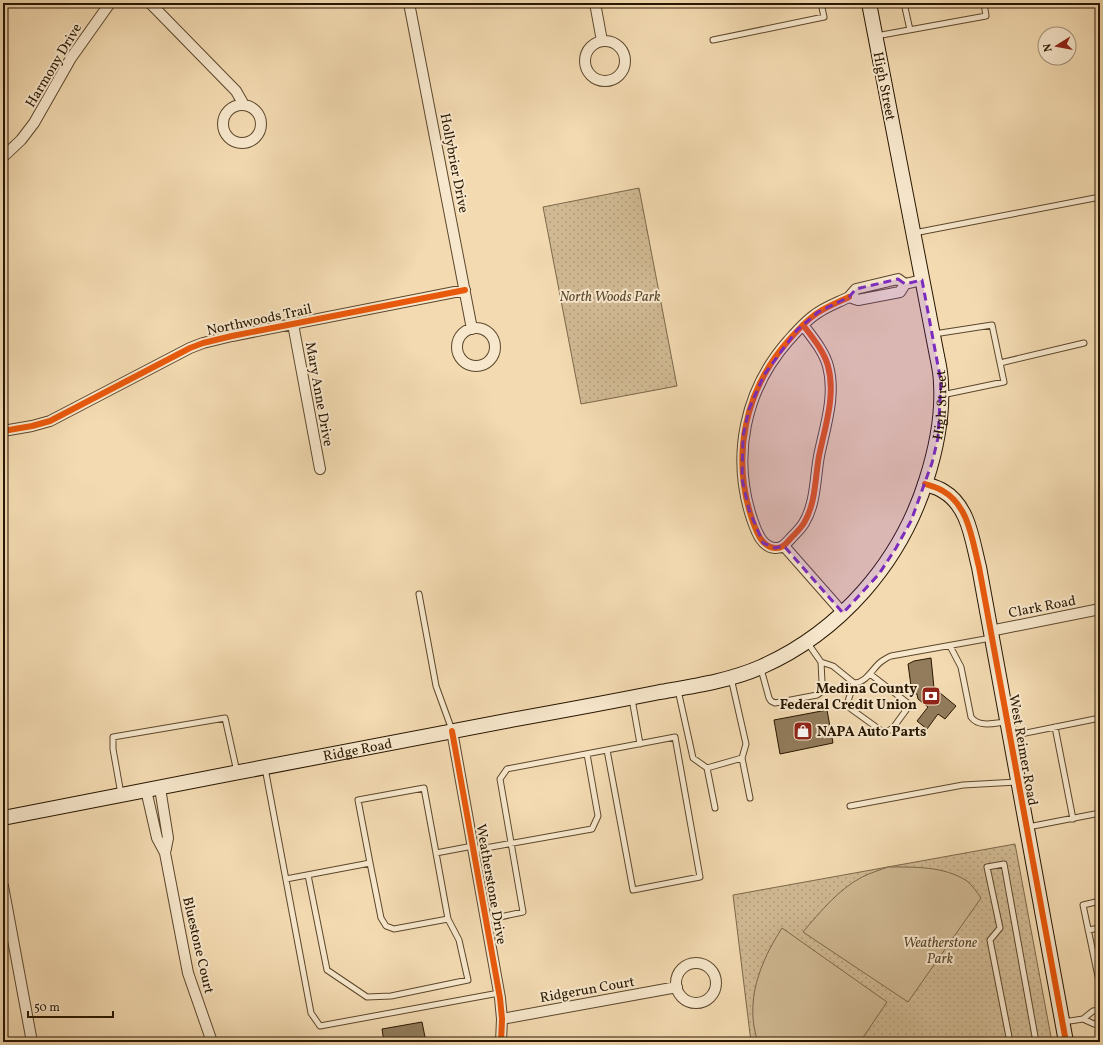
<svg xmlns="http://www.w3.org/2000/svg" width="1103" height="1045" font-family="Vollkorn,serif">
<defs>
<pattern id="green-dots" width="8" height="8" patternUnits="userSpaceOnUse"><rect width="8" height="8" fill="#d0b993"/><path d="M2 2h.1M6 6h.1" fill="none" stroke="#b39e7d" stroke-width="1.8" stroke-linecap="round"/></pattern>
</defs>
<rect width="100%" height="100%" fill="#f3dab1"/>
<filter id="stains"><feTurbulence type="fractalNoise" baseFrequency=".005" numOctaves="4"/><feColorMatrix values="0 0 0 0 .2 0 0 0 0 .09 0 0 0 0 .02 0 0 0 .5 -.17"/></filter>
<radialGradient id="worn" r=".72"><stop offset=".6" stop-color="#630" stop-opacity="0"/><stop offset="1" stop-color="#630" stop-opacity=".3"/></radialGradient>
<!-- green -->
<path fill="url(#green-dots)" stroke="#7c684a" d="M 639,188 L 677,386 L 581,404 L 543,207 Z
M 1015,844 L 1052,1042 L 751,1042 L 733,895 Z"/>
<!-- pitch -->
<path fill="#d0b993" stroke="#7c684a" d="M 888,867 C 914,867 944,866 967,881 C 972,885 977,892 981,898 L 908,1002 L 803,932 C 821,911 838,890 862,877 C 870,873 880,870 888,867 Z
M 782,928 L 887,1002 L 860,1042 L 758,1042 C 744,1002 760,962 782,928 Z"/>
<!-- building -->
<path fill="#927c5c" stroke="#281600" d="M 931,658 L 934,688 L 956,706 L 945,719 L 938,714 L 927,729 L 917,721 L 928,707 L 918,699 L 917,694 L 912,693 L 908,664 L 914,661 Z
M 827,710 L 833,743 L 780,754 L 774,720 Z
M 422,1022 L 426,1042 L 384,1042 L 382,1029 Z"/>
<g fill="none" stroke-linecap="round" stroke-linejoin="round">
<defs>
<path id="lane" d="M 904,3 L 910,30
M 876,36 L 986,16 L 984,3
M 713,40 L 824,17 L 821,3
M 914,233 L 1100,197
M 934,334 L 992,325 L 1004,382 L 942,395
M 1000,363 L 1084,343
M 419,594 L 436,686 L 452,730
M 807,642 L 821,662 L 833,666 L 854,683 C 867,683 873,667 882,661 C 885,659 888,657 891,656 L 991,638
M 950,646 L 961,667 L 971,717 C 979,728 995,723 1006,722
M 761,669 L 769,698 L 771,701 L 775,703 L 817,695 L 820,693 L 822,682 L 821,662
M 731,678 L 746,744 L 742,758 L 750,798
M 854,683 L 847,704 L 847,706 L 883,732 L 888,731 L 893,728 L 909,706 L 909,704 L 870,674
M 678,690 L 693,758 L 707,768 L 715,808
M 632,699 L 640,744
M 1055,727 L 1073,819
M 1011,736 L 1100,718
M 265,768 L 311,1013 L 320,1026 L 499,993
M 707,768 L 742,758
M 121,794 L 113,749 L 113,737 L 225,718 L 237,772
M 850,806 L 963,785 L 1017,782
M 1028,827 L 1100,813
M 474,850 L 592,829 L 598,816 L 587,754
M 436,853 L 448,919
M 308,875 L 327,970 L 367,997 L 391,996 L 468,980 L 459,940 L 448,919 L 394,929 L 386,926 L 381,918 L 370,863
M 286,879 L 370,863 L 358,800 L 424,788 L 436,853 L 473,846
M 1100,901 L 1083,905 L 1100,986
M 486,920 L 523,912 L 500,779 L 507,769 L 675,737 L 700,877 L 633,890 L 607,750
M 1088,930 L 1100,928
M 1083,1019 L 1094,1024 L 1100,1023
M 1063,1022 L 1083,1019 L 1093,1011 L 1100,1010
M 1010,1042 L 990,940 L 1000,928 L 987,867 L 1004,864 L 1036,1042"/>
<path id="street" d="M 150,3 L 236,91 L 244,105
M 409,3 L 472,329
M 595,3 L 602,41
M585 61a20 20 0 1 1 40 0a20 20 0 1 1-40 0Z
M223 124a19 19 0 1 1 38 0a19 19 0 1 1-38 0Z
M 3,157 L 21,140 L 34,123 L 71,58 L 110,3
M 905,284 L 898,279 L 856,289 L 849,297 L 858,300 L 900,292 L 905,284 L 922,280
M 293,324 L 320,469
M 803,325 C 812,337 824,351 828,366 C 836,395 825,427 819,456 C 815,478 816,503 804,523 C 801,528 796,533 792,537 C 787,542 783,549 775,548 C 761,547 756,530 752,519 C 731,456 745,390 788,341 C 797,331 807,319 819,312 C 828,306 839,302 849,297
M457 347a19 19 0 1 1 38 0a19 19 0 1 1-38 0Z
M 3,431 L 32,426 L 50,421 L 190,348 L 203,343 L 232,336 L 465,290
M 784,546 L 843,613
M 990,631 L 1100,609
M 452,731 L 500,998 L 502,1019 L 501,1042
M 160,788 L 168,838 L 165,853
M 146,790 L 157,838 L 165,853 L 188,973 L 212,1042
M 3,886 L 32,1042
M676 983a20 20 0 1 1 40 0a20 20 0 1 1-40 0Z
M 502,1019 L 677,987"/>
<g id="secondary">
<path d="M 925,484 C 931,486 937,487 943,491 C 969,506 972,540 979,567 L 1066,1042"/>
<path id="s1" d="M 3,818 C 172,785 342,752 511,720 C 561,711 610,702 660,692 C 694,686 729,681 761,667 C 840,632 900,563 926,481 C 936,450 943,417 941,384 C 941,375 939,365 937,356 L 869,3"/>
</g>
</defs>
<!-- lane casing -->
<use href="#lane" stroke="#5b472c" stroke-width="7"/>
<!-- street casing -->
<use href="#street" stroke="#5b472c" stroke-width="12"/>
<!-- secondary casing -->
<use href="#secondary" stroke="#281600" stroke-width="16"/>
<!-- lane -->
<use href="#lane" stroke="#f7e7cc" stroke-width="5"/>
<!-- street -->
<use href="#street" stroke="#f7e7cc" stroke-width="10"/>
<!-- secondary -->
<use href="#secondary" stroke="#f7e7cc" stroke-width="14"/>
<defs>
<path id="cycleway" d="M 803,325 C 812,337 824,351 828,366 C 836,395 825,427 819,456 C 815,478 816,503 804,523 C 801,528 796,533 792,537 C 787,542 783,549 775,548 C 761,547 756,530 752,519 C 731,456 745,390 788,341 C 797,331 807,319 819,312 C 828,306 839,302 849,297
M 3,431 L 32,426 L 50,421 L 190,348 L 203,343 L 232,336 L 465,290
M 925,484 C 931,486 937,487 943,491 C 969,506 972,540 979,567 L 1066,1042
M 452,731 L 500,998 L 502,1019 L 501,1042"/>
</defs>
<!-- cycleway casing -->
<use href="#cycleway" stroke="#f7e7cc" stroke-width="8"/>
<!-- cycleway -->
<use href="#cycleway" stroke="#e8590c" stroke-width="6"/>
</g>
<!-- marked area -->
<path fill="#7b2cbf" fill-opacity="0.2" stroke="#7b2cbf" stroke-width="3" stroke-dasharray="8 5" stroke-linejoin="round" d="M 898,279 L 905,284 L 922,280 L 941,382 L 938,438 L 932,463 L 911,521 L 896,548 L 879,574 L 843,613 L 784,546 L 775,548 L 763,543 L 749,510 L 742,479 L 743,436 L 749,409 L 764,375 L 797,330 L 818,312 L 849,297 L 856,289 Z"/>
<!-- icons -->
<defs>
<symbol id="bank-square" viewBox="-11 -11 22 22"><rect x="-9" y="-9" width="18" height="18" rx="4" fill="#8f2418" stroke="#f7e7cc"/><path d="M-6-4H6V4H-6ZM0-2.3a2.3 2.3 0 1 0 0 4.6a2.3 2.3 0 1 0 0-4.6Z" fill="#fff"/></symbol>
<symbol id="shop-square" viewBox="-11 -11 22 22"><rect x="-9" y="-9" width="18" height="18" rx="4" fill="#8f2418" stroke="#f7e7cc"/><path d="M-5-2.5h2.3a2.7 3.5 0 0 1 5.4 0H5L5.5 6h-11ZM-1.5-2.5h3a1.5 2.3 0 0 0-3 0Z" fill="#fff"/></symbol>
</defs>
<g fill-rule="evenodd">
<use href="#bank-square" x="920" y="685" width="22" height="22"/>
<use href="#shop-square" x="792" y="720" width="22" height="22"/>
</g>
<g text-anchor="middle" stroke-width="4" stroke-linejoin="round" paint-order="stroke">
<!-- street labels -->
<g font-size="14" fill="#281600" stroke="#f7e7cc">
<text transform="translate(53 65) rotate(-59)" y="5">Harmony Drive</text>
<text transform="translate(885 86) rotate(79)" y="5">High Street</text>
<text transform="translate(455 163) rotate(79)" y="5">Hollybrier Drive</text>
<text transform="translate(259 319) rotate(-12)" y="5">Northwoods Trail</text>
<text transform="translate(320 394) rotate(80)" y="5">Mary Anne Drive</text>
<text dy="5" stroke="none"><textPath href="#s1" startOffset="1107">High Street</textPath></text>
<text transform="translate(1042 606) rotate(-11)" y="5">Clark Road</text>
<text dy="5" stroke="none"><textPath href="#s1" startOffset="361">Ridge Road</textPath></text>
<text transform="translate(1024 750) rotate(80)" y="5">West Reimer Road</text>
<text transform="translate(492 884) rotate(80)" y="5">Weatherstone Drive</text>
<text transform="translate(199 945) rotate(77)" y="5">Bluestone Court</text>
<text transform="translate(587 989) rotate(-10)" y="5">Ridgerun Court</text>
</g>
<!-- park labels -->
<g font-size="14" font-style="italic" fill="#5a472c" stroke="#f7e7cc">
<text x="610" y="301">North Woods Park</text>
<text x="940" y="947">Weatherstone<tspan x="940" dy="16">Park</tspan></text>
</g>
<!-- poi labels -->
<g font-size="14" font-weight="bold" fill="#281600" stroke="#f7e7cc" text-anchor="end">
<text x="917" y="693">Medina County<tspan x="917" dy="16">Federal Credit Union</tspan></text>
<text x="817" y="736" text-anchor="start">NAPA Auto Parts</text>
</g>
</g>
<!-- margin -->
<rect width="1103" height="1045" fill="none" stroke="#f3dab1" stroke-width="16"/>
<rect x="4" y="4" width="1095" height="1037" fill="none" stroke="#281600" stroke-width="2"/>
<rect x="8" y="8" width="1087" height="1029" fill="none" stroke="#281600"/>
<!-- north arrow -->
<g transform="translate(1057 46) rotate(259)"><circle r="19" fill="#f7e7cc" stroke="#a4937a"/>
<path d="M0-3L7 15L0 10L-7 15Z" fill="#8f2418"/>
<text y="-6" font-size="11" font-weight="bold" text-anchor="middle" fill="#281600">N</text>
</g>
<!-- scale -->
<path d="M28 1011v6h85v-6" fill="none" stroke="#281600" stroke-width="2"/>
<text x="34" y="1011" font-size="12" fill="#281600" stroke="#f7e7cc" stroke-width="3" paint-order="stroke">50 m</text>
<rect width="100%" height="100%" filter="url(#stains)"/>
<rect width="100%" height="100%" fill="url(#worn)"/>
</svg>
